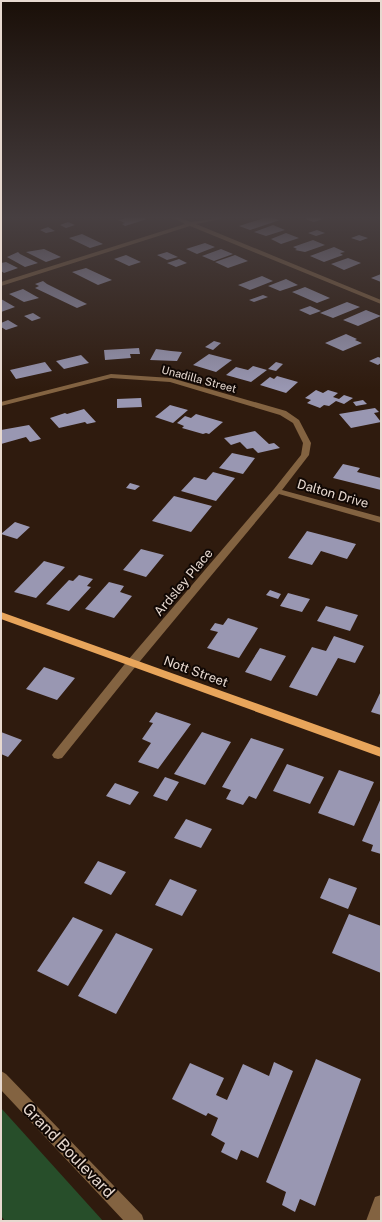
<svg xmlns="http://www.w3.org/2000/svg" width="382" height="1222" font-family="'Public Sans',sans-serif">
<rect width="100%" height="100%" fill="#2f1b0e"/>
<!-- green -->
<path fill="#274e2a" d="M 1,1108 L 103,1221 L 5,1221 L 1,1216 Z"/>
<!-- building -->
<path fill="#9997b2" d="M 127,218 L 143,218 L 147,219 L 125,226 L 122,224 L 125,223 L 118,220 Z
M 264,218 L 272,218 L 280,220 L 250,230 L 239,226 Z
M 308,218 L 319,218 L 323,219 L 314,222 L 305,219 Z
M 68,222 L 75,225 L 66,228 L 60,225 Z
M 273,225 L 285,230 L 266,236 L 254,232 Z
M 48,227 L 55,231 L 46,233 L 40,230 Z
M 317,230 L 325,233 L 316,236 L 308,233 Z
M 286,233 L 299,238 L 281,244 L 271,239 Z
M 82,234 L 103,244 L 90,248 L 69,238 Z
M 359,235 L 368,238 L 360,241 L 351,238 Z
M 313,240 L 325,245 L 305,252 L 295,250 L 297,249 L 293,247 Z
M 205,243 L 215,247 L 197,254 L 186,249 Z
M 334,247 L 345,252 L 340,253 L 343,255 L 324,262 L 310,256 Z
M 44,249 L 61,257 L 46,262 L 26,252 Z
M 221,249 L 233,254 L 214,261 L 202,256 Z
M 18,252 L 20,254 L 38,263 L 25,267 L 7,257 Z
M 167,252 L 178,257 L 167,260 L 157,255 Z
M 126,255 L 141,262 L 129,266 L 114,259 Z
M 235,255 L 248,261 L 228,268 L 215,262 Z
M 348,258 L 361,263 L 344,270 L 331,264 Z
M 179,259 L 187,263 L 176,267 L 167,263 Z
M 6,262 L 18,268 L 4,273 L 1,271 L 1,263 Z
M 86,268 L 112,280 L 98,285 L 72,272 Z
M 381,274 L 381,282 L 371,278 Z
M 262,276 L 273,281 L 250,290 L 238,285 Z
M 286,279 L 298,285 L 280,291 L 268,286 Z
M 43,281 L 47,284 L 87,304 L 77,308 L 35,288 L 39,286 L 35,284 Z
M 305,287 L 330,298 L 317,303 L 292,292 Z
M 23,289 L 39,298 L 24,302 L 9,294 Z
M 263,295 L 268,297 L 254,302 L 249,300 Z
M 1,299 L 15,307 L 1,312 Z
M 347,302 L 360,307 L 333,318 L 320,313 Z
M 310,306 L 321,311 L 310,315 L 299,310 Z
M 366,310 L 381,316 L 358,326 L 343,320 Z
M 33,313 L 41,318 L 32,321 L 24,316 Z
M 8,320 L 18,326 L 6,330 L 1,327 L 1,323 Z
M 346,334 L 357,339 L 355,340 L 362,343 L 343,351 L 325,343 Z
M 214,341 L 221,343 L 213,350 L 205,347 Z
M 139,348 L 140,354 L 130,354 L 131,358 L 105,360 L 104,350 Z
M 156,349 L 171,351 L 182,352 L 177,361 L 150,360 Z
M 209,354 L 232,360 L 216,372 L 193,365 Z
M 81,355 L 89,363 L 64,369 L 56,361 Z
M 378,357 L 381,358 L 381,363 L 378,365 L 369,361 Z
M 45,362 L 52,371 L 16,379 L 10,370 Z
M 276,362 L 283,364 L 276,371 L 268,369 Z
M 253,366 L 267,370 L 251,382 L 226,375 L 236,367 L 248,370 Z
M 277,376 L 298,382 L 286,393 L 260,385 L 270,377 L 274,379 Z
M 316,390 L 323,393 L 328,390 L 338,393 L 333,397 L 339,399 L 344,395 L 353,398 L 344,404 L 336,401 L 329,406 L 324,405 L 320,408 L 307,403 L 311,400 L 305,398 Z
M 141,398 L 142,407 L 117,408 L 117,399 Z
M 363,400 L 367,404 L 356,406 L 353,402 Z
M 170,405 L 188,410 L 173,423 L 155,417 Z
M 375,408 L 379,412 L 374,413 L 381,422 L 351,428 L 339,414 Z
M 84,409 L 96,422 L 87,424 L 85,422 L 59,428 L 50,418 L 65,413 L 67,414 Z
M 196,414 L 223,422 L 209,434 L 206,433 L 203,434 L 182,428 L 184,426 L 177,423 L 185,416 L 191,418 Z
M 29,425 L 41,439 L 30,442 L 26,437 L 1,444 L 1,430 Z
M 255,431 L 269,444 L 274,443 L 280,448 L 258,453 L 253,448 L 247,449 L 240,442 L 231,445 L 224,438 Z
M 232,453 L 255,458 L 243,474 L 219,468 Z
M 343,464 L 360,468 L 357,472 L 381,478 L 381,490 L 333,478 Z
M 213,472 L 235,478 L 216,501 L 181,491 L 194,477 L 206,480 Z
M 130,483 L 140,486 L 135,490 L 126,488 Z
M 174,496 L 212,506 L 191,532 L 152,521 Z
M 15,522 L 30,527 L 17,539 L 1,534 Z
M 307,531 L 330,537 L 356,544 L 347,559 L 321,551 L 312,565 L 288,558 Z
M 141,549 L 164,555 L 146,577 L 123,570 Z
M 44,561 L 65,567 L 36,598 L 14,592 Z
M 79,575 L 93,579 L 87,586 L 91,587 L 69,611 L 46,604 L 69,580 L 73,581 Z
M 109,582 L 124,586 L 120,592 L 132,596 L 114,618 L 85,609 Z
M 270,590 L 281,594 L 278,599 L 266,595 Z
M 288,593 L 310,599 L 302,612 L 280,606 Z
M 326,606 L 358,615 L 350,631 L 317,621 Z
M 228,618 L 258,628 L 239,658 L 207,648 L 218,632 L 210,630 L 215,623 L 223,625 Z
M 334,636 L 364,646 L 355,663 L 338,658 L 317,696 L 289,687 L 312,647 L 326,651 Z
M 260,648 L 286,656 L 271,681 L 245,672 Z
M 44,667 L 75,678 L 57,700 L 26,689 Z
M 381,691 L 381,715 L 371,712 Z
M 156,712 L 191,724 L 158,769 L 138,762 L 151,743 L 142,739 L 153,723 L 149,722 Z
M 1,732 L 22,740 L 8,757 L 1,754 Z
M 202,732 L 231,742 L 205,785 L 174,774 Z
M 251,738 L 284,749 L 256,799 L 249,796 L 243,805 L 226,799 L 231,790 L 222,787 Z
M 287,764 L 324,777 L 310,804 L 273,791 Z
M 339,770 L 374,782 L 354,826 L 318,813 Z
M 165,777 L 179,782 L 167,801 L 153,796 Z
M 115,783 L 139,792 L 130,805 L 106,796 Z
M 381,798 L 381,854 L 371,851 L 373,845 L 362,841 Z
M 186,819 L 212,829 L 201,848 L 174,838 Z
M 98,861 L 126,872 L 111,895 L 84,883 Z
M 329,878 L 357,888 L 348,909 L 320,898 Z
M 170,879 L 197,890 L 182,916 L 155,905 Z
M 349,914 L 381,926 L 381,973 L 332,953 Z
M 73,917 L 103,930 L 68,986 L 37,971 Z
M 116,933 L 153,949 L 116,1014 L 78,996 Z
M 316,1059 L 361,1079 L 315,1206 L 300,1199 L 295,1212 L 282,1205 L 286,1192 L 266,1182 Z
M 274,1062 L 293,1071 L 258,1158 L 241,1150 L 237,1160 L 221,1152 L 225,1143 L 211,1135 L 218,1118 L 208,1113 L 206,1116 L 172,1099 L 190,1063 L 224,1078 L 216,1095 L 227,1100 L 243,1064 L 269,1076 Z"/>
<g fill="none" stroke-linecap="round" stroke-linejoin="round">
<!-- minor -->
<path fill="#836341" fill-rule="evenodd" d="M 174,218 L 180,218 L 191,222 L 221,218 L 221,219 L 196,224 L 381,300 L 381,304 L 190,226 L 1,286 L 1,282 L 185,224 Z
M 111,374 L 171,378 L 286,411 L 299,420 L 311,443 L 309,455 L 282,490 L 381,517 L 381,523 L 279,494 L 136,666 L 62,758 L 58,759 L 54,758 L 52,755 L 54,752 L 128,660 L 274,489 L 301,455 L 303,443 L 293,423 L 280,415 L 170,382 L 111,378 L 1,406 L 1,402 Z
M 1,1071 L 6,1074 L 142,1215 L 144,1221 L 124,1221 L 1,1090 Z
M 381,1195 L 381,1221 L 366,1221 L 375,1197 Z"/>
<!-- major -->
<path fill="#e8a55b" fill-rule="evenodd" d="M 1,612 L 381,748 L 381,757 L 1,619 Z"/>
</g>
<!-- sky -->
<linearGradient id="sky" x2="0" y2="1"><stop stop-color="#1a0f08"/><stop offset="0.56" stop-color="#473f41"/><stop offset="1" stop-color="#473f41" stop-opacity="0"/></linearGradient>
<rect width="382" height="389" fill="url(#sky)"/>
<g text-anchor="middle" stroke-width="4" stroke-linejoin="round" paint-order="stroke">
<!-- far-street labels -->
<g font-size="11" fill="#e7d9d0" stroke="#110804">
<text transform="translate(199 379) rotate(15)" y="4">Unadilla Street</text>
</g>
<!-- street labels -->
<g font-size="13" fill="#e7d9d0" stroke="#110804">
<text transform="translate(333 493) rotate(16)" y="5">Dalton Drive</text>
<text transform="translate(183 582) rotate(-50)" y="5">Ardsley Place</text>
<text transform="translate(196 671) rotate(20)" y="5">Nott Street</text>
</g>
<!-- near-street labels -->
<g font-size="16" fill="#e7d9d0" stroke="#110804">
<text transform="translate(69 1150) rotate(46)" y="6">Grand Boulevard</text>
</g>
</g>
<!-- border -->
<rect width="382" height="1222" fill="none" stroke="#e7d9d0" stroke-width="4"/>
</svg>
